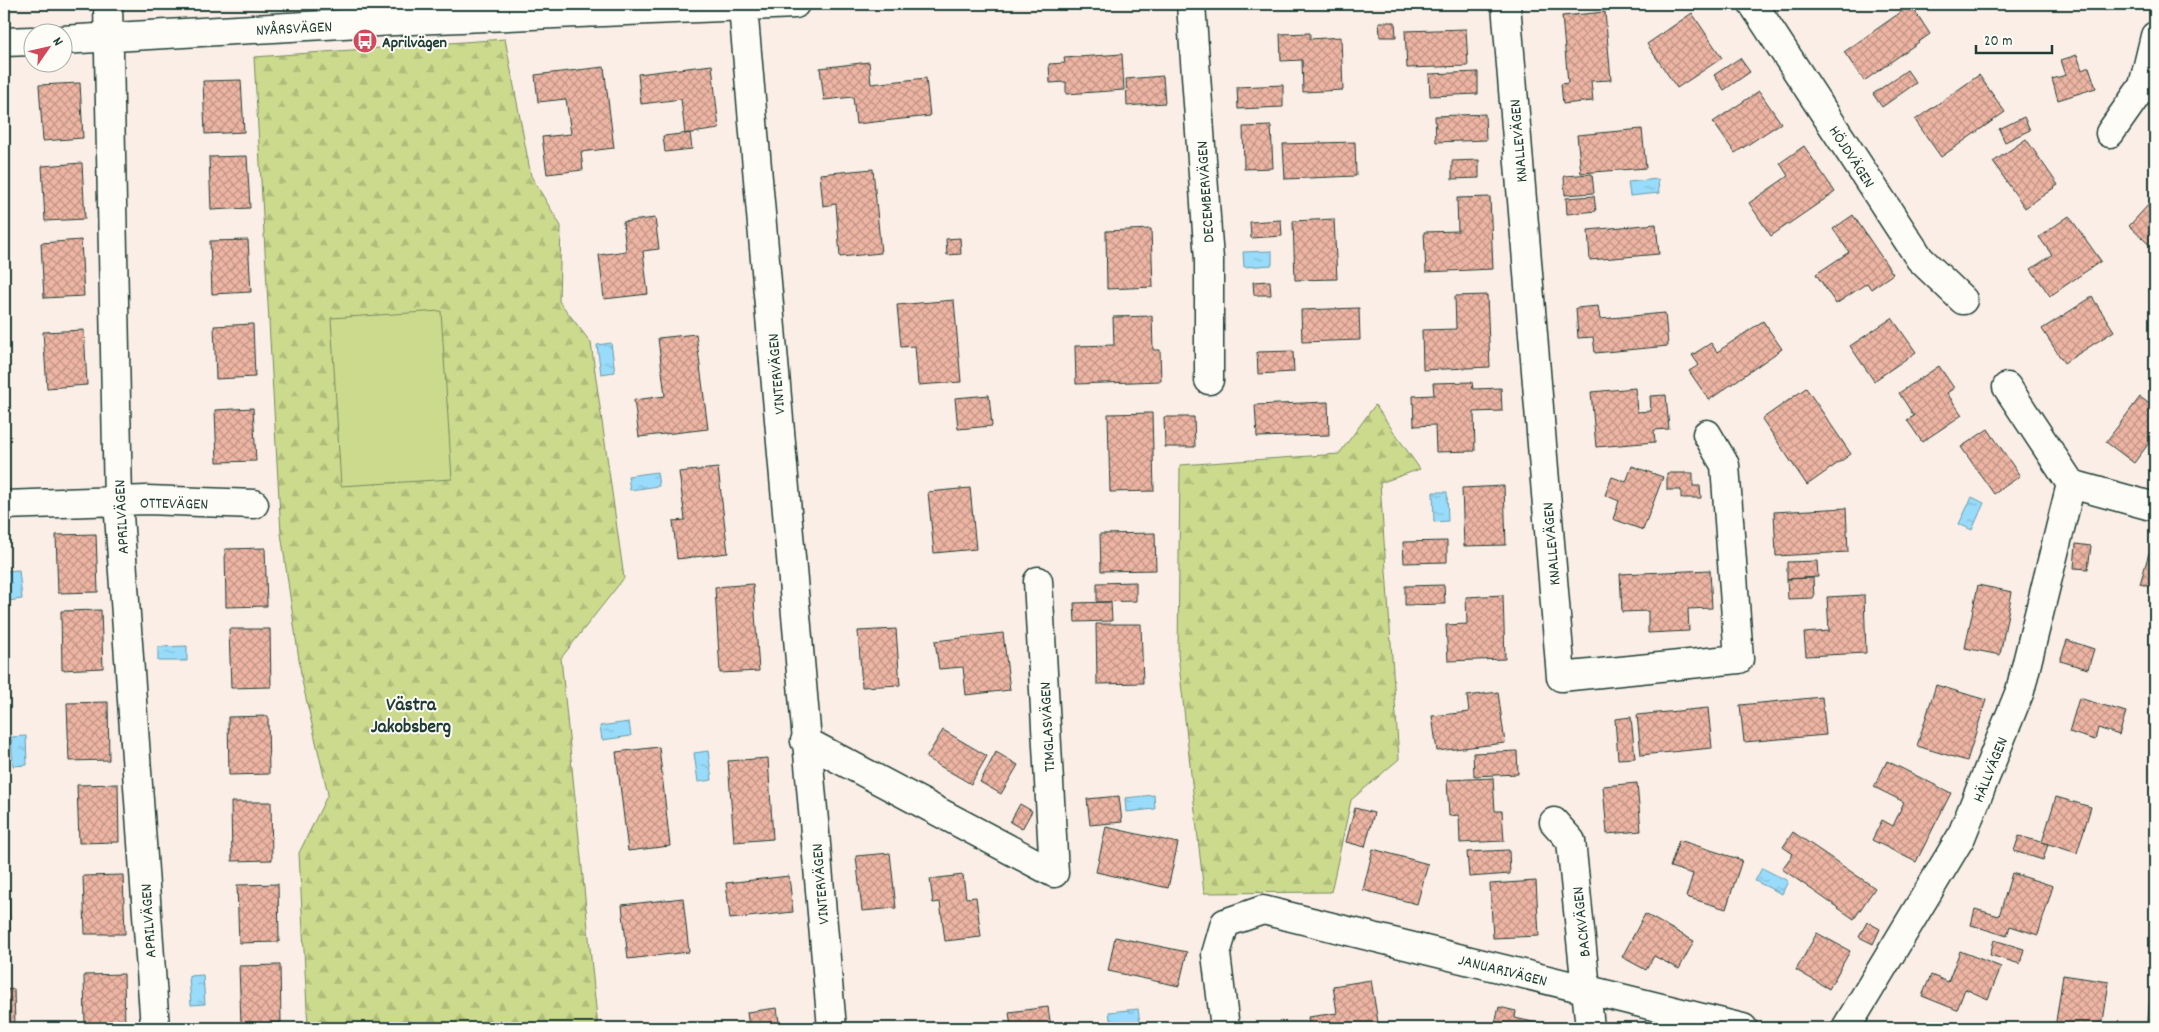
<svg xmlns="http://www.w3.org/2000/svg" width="2159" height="1032" font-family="Dekko,sans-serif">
<defs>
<pattern id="forest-firs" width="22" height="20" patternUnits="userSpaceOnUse" patternTransform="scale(1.25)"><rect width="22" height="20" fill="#ccda8d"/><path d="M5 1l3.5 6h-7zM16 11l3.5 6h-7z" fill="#afbc7a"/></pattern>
<pattern id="water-ripples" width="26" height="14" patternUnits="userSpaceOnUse" patternTransform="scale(1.25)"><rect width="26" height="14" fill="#98dbfa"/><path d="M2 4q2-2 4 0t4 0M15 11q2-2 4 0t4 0" fill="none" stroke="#83bdd7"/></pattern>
<pattern id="building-cross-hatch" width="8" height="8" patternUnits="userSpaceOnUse" patternTransform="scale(1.25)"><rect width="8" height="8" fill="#eeb5a4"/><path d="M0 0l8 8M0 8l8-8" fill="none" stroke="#c09486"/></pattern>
</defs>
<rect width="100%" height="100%" fill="#faeee6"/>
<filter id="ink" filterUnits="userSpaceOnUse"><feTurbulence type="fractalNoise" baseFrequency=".02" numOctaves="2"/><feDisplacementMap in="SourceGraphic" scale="10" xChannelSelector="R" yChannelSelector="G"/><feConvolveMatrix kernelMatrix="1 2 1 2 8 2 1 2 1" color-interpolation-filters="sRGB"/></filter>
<g filter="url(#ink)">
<!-- forest -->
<path fill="url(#forest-firs)" stroke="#768c60" d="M 505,39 L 531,176 L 561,226 L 559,301 L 591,343 L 624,578 L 561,658 L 598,1028 L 308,1028 L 299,853 L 328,794 L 302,681 L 281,533 L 254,57 Z
M 1375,405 L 1420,469 L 1380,483 L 1399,759 L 1351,800 L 1331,892 L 1204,893 L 1178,655 L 1180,465 L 1339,454 Z"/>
<!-- garden -->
<path fill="#ccda8d" stroke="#768c60" d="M 441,311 L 452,479 L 341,486 L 331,318 Z"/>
<!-- water -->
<path fill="url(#water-ripples)" stroke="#689cab" d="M 1658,179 L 1659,193 L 1630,196 L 1628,182 Z
M 1272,251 L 1272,265 L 1244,267 L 1243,252 Z
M 611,343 L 615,372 L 601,374 L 597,345 Z
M 657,472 L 659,486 L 630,490 L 628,476 Z
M 1433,492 L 1447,492 L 1448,521 L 1434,522 Z
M 1972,497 L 1984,503 L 1972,530 L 1959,524 Z
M 19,570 L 22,599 L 8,601 L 5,571 Z
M 187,646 L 187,661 L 158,661 L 158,647 Z
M 629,722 L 631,736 L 602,740 L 600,726 Z
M 26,736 L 27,765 L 13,766 L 11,737 Z
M 708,751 L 712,780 L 698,782 L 694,753 Z
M 1154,795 L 1155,809 L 1126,812 L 1125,798 Z
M 1762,868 L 1788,881 L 1782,894 L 1755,881 Z
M 203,975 L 205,1004 L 191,1005 L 189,976 Z
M 1138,1009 L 1140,1023 L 1111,1026 L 1109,1012 Z"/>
<!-- building -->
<path fill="url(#building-cross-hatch)" stroke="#1f3d34" d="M 2101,4 L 2125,4 L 2125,9 L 2102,10 Z
M 1911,5 L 1930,34 L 1864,81 L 1844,52 Z
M 1605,12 L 1611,80 L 1591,81 L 1593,101 L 1563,104 L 1561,84 L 1568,83 L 1562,16 Z
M 1692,13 L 1722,58 L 1677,88 L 1647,44 Z
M 1379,22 L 1395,22 L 1396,37 L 1380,37 Z
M 1466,29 L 1468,66 L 1407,68 L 1405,31 Z
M 1310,33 L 1310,39 L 1341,37 L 1343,90 L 1303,92 L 1302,60 L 1281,61 L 1280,34 Z
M 1122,54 L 1124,90 L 1066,94 L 1066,82 L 1050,83 L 1049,64 L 1065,63 L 1064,58 Z
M 2077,55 L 2082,70 L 2089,67 L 2096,88 L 2058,100 L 2052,79 L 2066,75 L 2061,60 Z
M 1740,58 L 1750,72 L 1724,90 L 1714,75 Z
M 869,62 L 871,84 L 926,78 L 930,116 L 856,124 L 853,97 L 824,100 L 820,68 Z
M 712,65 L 719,129 L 685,134 L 681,99 L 641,104 L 638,74 Z
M 604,67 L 614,148 L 581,152 L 583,170 L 547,174 L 542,137 L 571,134 L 566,99 L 538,102 L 535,75 Z
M 1907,70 L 1916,83 L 1882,107 L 1873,94 Z
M 1478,72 L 1478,94 L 1430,96 L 1429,74 Z
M 1979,75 L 2005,112 L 1941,157 L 1915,120 Z
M 1163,76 L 1165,103 L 1127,106 L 1126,79 Z
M 241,80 L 244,132 L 205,134 L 203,81 Z
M 80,83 L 83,138 L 43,141 L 39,85 Z
M 1283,85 L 1283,107 L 1238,109 L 1237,87 Z
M 1759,91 L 1781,123 L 1735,153 L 1713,122 Z
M 1485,114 L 1486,140 L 1436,142 L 1435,116 Z
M 2024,117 L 2030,130 L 2005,142 L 1999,129 Z
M 1271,126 L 1273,168 L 1244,169 L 1243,127 Z
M 1642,129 L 1646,168 L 1581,173 L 1577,135 Z
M 690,133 L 692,149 L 665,152 L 663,136 Z
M 2026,139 L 2058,185 L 2025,208 L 1993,162 Z
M 1355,142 L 1356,176 L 1285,179 L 1283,144 Z
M 1804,146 L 1835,192 L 1771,236 L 1749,203 L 1788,176 L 1780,163 Z
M 247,156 L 250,208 L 211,210 L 209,157 Z
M 1479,160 L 1479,178 L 1452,179 L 1452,161 Z
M 82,163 L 85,219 L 45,221 L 42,166 Z
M 873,169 L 881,253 L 840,257 L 836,204 L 823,206 L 820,174 Z
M 1592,174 L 1594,193 L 1565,195 L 1564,176 Z
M 1594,196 L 1596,211 L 1567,214 L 1566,198 Z
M 1490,197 L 1493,269 L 1426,272 L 1424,232 L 1458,231 L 1457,198 Z
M 2151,202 L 2155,206 L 2155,250 L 2129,226 Z
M 1853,215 L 1893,274 L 1871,289 L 1867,283 L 1836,304 L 1816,274 L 1849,252 L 1833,229 Z
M 2069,216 L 2101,261 L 2050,296 L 2031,269 L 2052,255 L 2039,237 Z
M 655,218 L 659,249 L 643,251 L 648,294 L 604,299 L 599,255 L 626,251 L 623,222 Z
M 1334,219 L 1337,279 L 1295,280 L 1293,221 Z
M 1281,220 L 1282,236 L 1251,238 L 1250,222 Z
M 1656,224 L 1659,254 L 1590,260 L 1588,230 Z
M 1151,229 L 1153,287 L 1107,289 L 1106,231 Z
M 960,238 L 961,254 L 947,255 L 946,239 Z
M 81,240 L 84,296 L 44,298 L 41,243 Z
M 248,240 L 251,292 L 212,294 L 210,241 Z
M 1270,281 L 1271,295 L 1254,295 L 1253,282 Z
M 1487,295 L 1490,367 L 1423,370 L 1422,330 L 1456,329 L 1455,296 Z
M 2092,297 L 2114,331 L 2064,363 L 2042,329 Z
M 954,300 L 961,382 L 918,385 L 915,346 L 901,347 L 897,305 Z
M 1598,306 L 1600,319 L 1665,313 L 1668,346 L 1595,353 L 1593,337 L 1578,338 L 1576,308 Z
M 1359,308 L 1360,340 L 1302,342 L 1301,310 Z
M 1152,316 L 1153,350 L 1160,350 L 1161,381 L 1076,384 L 1075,346 L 1114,345 L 1113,317 Z
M 1892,318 L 1916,352 L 1874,381 L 1850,346 Z
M 1763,321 L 1782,349 L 1709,400 L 1689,371 L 1699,365 L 1692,355 L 1711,343 L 1717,352 Z
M 253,324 L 255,377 L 216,379 L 214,326 Z
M 84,330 L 87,385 L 47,388 L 43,332 Z
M 696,334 L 708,429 L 639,437 L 634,400 L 665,396 L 658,338 Z
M 1293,351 L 1294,372 L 1258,374 L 1257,352 Z
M 1939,366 L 1954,388 L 1947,393 L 1962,415 L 1922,442 L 1907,420 L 1914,416 L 1899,393 Z
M 1472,382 L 1473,389 L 1501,388 L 1502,411 L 1474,412 L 1475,451 L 1436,452 L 1435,425 L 1414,426 L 1413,396 L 1434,395 L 1433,383 Z
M 1635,388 L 1637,412 L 1651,411 L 1650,396 L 1666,395 L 1669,429 L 1654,430 L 1655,442 L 1596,447 L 1591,392 Z
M 1806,388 L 1851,454 L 1807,485 L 1762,419 Z
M 989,395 L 992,426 L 958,429 L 955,398 Z
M 2140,397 L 2155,408 L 2155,435 L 2134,463 L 2106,442 Z
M 1328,402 L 1329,435 L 1257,437 L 1255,405 Z
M 253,408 L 256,461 L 217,462 L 215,410 Z
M 1152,413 L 1154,491 L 1110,492 L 1108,414 Z
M 1164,417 L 1194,417 L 1195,447 L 1165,447 Z
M 1988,429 L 2020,476 L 1994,494 L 1961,447 Z
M 1632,466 L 1663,477 L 1643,530 L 1613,519 L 1619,501 L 1605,495 L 1612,477 L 1626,482 Z
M 718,468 L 728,553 L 677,559 L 673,521 L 685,520 L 679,472 Z
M 1667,473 L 1693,473 L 1693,486 L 1700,486 L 1701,498 L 1681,498 L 1681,490 L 1667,490 Z
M 1504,486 L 1506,545 L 1464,546 L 1462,488 Z
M 970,488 L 976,549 L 934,553 L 928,492 Z
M 1846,508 L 1848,552 L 1776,556 L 1774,512 Z
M 1155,533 L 1156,570 L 1101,571 L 1100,534 Z
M 96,534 L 98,592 L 58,593 L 56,535 Z
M 1447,541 L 1447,562 L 1404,563 L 1403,542 Z
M 2076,544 L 2091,546 L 2088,569 L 2074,568 Z
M 265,548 L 267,606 L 226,607 L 225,549 Z
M 2149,553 L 2155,555 L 2155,588 L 2140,584 Z
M 1817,561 L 1818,577 L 1787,579 L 1787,562 Z
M 1710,570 L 1712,608 L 1688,609 L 1689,631 L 1648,633 L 1648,611 L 1622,612 L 1620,574 Z
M 1813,578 L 1814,598 L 1788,599 L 1787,579 Z
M 1136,582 L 1136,601 L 1097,602 L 1097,583 Z
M 753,584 L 759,671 L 720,673 L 715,587 Z
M 1444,585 L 1445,604 L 1405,605 L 1405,586 Z
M 1978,585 L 2012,592 L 2000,655 L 1965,648 Z
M 1503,595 L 1505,659 L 1448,661 L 1446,625 L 1467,624 L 1466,597 Z
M 1864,595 L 1866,653 L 1806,656 L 1804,633 L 1829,631 L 1827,597 Z
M 1111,602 L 1112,621 L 1075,622 L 1074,603 Z
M 101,610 L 103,668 L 62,670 L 61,611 Z
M 1096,624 L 1141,624 L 1143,683 L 1097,684 Z
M 229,629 L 270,629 L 271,687 L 231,688 Z
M 896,629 L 900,685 L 862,687 L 858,631 Z
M 1003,633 L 1010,690 L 966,695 L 963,667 L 939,669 L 935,641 Z
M 2067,640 L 2094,649 L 2088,669 L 2060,661 Z
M 1936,685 L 1986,700 L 1967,761 L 1917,746 Z
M 1498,692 L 1505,743 L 1437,751 L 1432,716 L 1469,712 L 1467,696 Z
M 1822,697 L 1826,735 L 1744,742 L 1740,705 Z
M 2079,698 L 2126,712 L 2119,735 L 2098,728 L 2095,740 L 2069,732 Z
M 108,702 L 109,760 L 69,761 L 67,703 Z
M 1708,708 L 1712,748 L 1641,755 L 1637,715 Z
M 268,716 L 269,774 L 229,775 L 228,717 Z
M 1631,717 L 1635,758 L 1618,759 L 1615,719 Z
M 943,730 L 987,756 L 971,784 L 926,758 Z
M 659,747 L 670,846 L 628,851 L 616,752 Z
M 1517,751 L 1518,774 L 1474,776 L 1473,753 Z
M 996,752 L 1018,765 L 1001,794 L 980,782 Z
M 768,758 L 773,839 L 734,842 L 728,761 Z
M 1887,761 L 1951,793 L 1916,862 L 1872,840 L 1882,820 L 1893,826 L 1904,802 L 1874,787 Z
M 1493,778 L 1495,811 L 1502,811 L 1504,841 L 1460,843 L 1459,815 L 1449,816 L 1447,780 Z
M 1637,783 L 1641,831 L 1607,834 L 1603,786 Z
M 118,784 L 119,842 L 79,843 L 77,785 Z
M 1119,796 L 1122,822 L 1090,825 L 1087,799 Z
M 2056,797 L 2091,807 L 2077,853 L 2042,842 Z
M 231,802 L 271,802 L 272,860 L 232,861 Z
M 1020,804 L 1032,811 L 1022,829 L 1010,822 Z
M 1355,808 L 1374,813 L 1365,847 L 1346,842 Z
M 1106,827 L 1178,843 L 1168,888 L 1096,872 Z
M 1793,832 L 1875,888 L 1854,919 L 1782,869 L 1793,854 L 1783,847 Z
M 2019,836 L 2048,844 L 2043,860 L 2014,851 Z
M 1679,840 L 1742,860 L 1726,909 L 1686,897 L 1693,874 L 1670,867 Z
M 1373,849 L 1428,864 L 1417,904 L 1363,890 Z
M 1509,850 L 1510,874 L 1469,877 L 1467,852 Z
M 890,853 L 896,908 L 862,911 L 856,856 Z
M 2012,873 L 2053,886 L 2038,935 L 2010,926 L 2007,936 L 1971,925 L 1975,909 L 1999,916 Z
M 123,875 L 125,934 L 85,934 L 83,876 Z
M 963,875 L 966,898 L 976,897 L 981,937 L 945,941 L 940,902 L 933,903 L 930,879 Z
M 789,876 L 793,912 L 730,919 L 726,883 Z
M 1536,881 L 1539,936 L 1493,938 L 1490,884 Z
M 278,884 L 279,942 L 239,943 L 237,885 Z
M 4,889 L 9,889 L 10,931 L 4,931 Z
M 683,898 L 689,952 L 628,959 L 622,905 Z
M 1645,914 L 1694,941 L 1679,969 L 1654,956 L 1646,970 L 1622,957 Z
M 1867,922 L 1880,929 L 1873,944 L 1859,937 Z
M 1817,933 L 1850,951 L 1829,989 L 1796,970 Z
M 1115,937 L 1187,952 L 1179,986 L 1108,971 Z
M 1994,940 L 2024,949 L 2020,964 L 1990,955 Z
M 1960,951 L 2001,967 L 1988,999 L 1965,989 L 1957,1010 L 1922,996 L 1931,975 L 1948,982 Z
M 280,965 L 281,1023 L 241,1024 L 239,966 Z
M 124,974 L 125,1028 L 85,1028 L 84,975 Z
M 2063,975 L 2109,982 L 2102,1028 L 2055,1028 Z
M 1371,980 L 1379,1028 L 1310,1028 L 1308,1017 L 1337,1013 L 1333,986 Z
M 14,989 L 15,1028 L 4,1028 L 4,990 Z
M 2150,993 L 2155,994 L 2155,1022 L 2148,1021 Z
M 1048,1007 L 1051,1028 L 1011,1028 L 1009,1012 Z
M 1499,1007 L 1516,1011 L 1515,1018 L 1550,1026 L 1549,1028 L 1494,1028 Z
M 777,1008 L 780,1028 L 749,1028 L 747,1012 Z"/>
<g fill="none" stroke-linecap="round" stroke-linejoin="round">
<defs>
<path id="minor" d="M 108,4 L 118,501 L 155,1028
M 1191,4 L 1209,260 L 1209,380
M 1506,4 L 1561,677 L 1739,659 L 1725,465 L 1707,434
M 1753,4 L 1920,259 L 1963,300
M 743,7 L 832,1028
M 62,40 L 412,20 L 795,4
M 4,42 L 32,41
M 2110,133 L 2143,86 L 2155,36
M 2007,387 L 2071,484
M 4,505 L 147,500 L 254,504
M 1038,581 L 1054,873
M 805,741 L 1054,873
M 1554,822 L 1571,841 L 1590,1028
M 1225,1028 L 1216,954 L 1225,923 L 1263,910 L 1743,1028
M 1846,1028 L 1961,837 L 2020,691 L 2071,484 L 2155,507"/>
</defs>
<!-- minor casing -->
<use href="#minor" stroke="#1f3d34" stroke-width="31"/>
<!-- minor -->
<use href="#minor" stroke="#fdfcf7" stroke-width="28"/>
</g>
</g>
<!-- icons -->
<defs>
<symbol id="bus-disc" viewBox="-11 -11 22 22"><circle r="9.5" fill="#d1495b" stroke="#fdfcf7"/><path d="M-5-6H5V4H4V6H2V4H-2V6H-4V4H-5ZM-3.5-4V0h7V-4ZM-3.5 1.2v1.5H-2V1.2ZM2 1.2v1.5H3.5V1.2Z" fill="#fff"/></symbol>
</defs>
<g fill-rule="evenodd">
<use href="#bus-disc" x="351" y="27" width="28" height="28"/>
</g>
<g text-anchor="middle" stroke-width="4" stroke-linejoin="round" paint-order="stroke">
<!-- street labels -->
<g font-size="16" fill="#1f3d34" stroke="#fdfcf7">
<text transform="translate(294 27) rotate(-3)" y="6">NYÅRSVÄGEN</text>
<text transform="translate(1517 141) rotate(-95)" y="6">KNALLEVÄGEN</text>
<text transform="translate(1853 156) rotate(57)" y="6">HÖJDVÄGEN</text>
<text transform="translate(1204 192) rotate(-94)" y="6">DECEMBERVÄGEN</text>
<text transform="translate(775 374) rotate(-95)" y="6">VINTERVÄGEN</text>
<text transform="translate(174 502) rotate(1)" y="6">OTTEVÄGEN</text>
<text transform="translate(120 517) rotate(-93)" y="6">APRILVÄGEN</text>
<text transform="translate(1550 544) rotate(-95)" y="6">KNALLEVÄGEN</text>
<text transform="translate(1046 727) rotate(-93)" y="6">TIMGLASVÄGEN</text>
<text transform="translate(1989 769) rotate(-68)" y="6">HÄLLVÄGEN</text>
<text transform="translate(819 884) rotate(-95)" y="6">VINTERVÄGEN</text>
<text transform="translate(147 921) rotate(-94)" y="6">APRILVÄGEN</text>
<text transform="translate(1580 922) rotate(-96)" y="6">BACKVÄGEN</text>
<text transform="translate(1503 969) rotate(14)" y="6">JANUARIVÄGEN</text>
</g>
<!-- poi labels -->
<g font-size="16" font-weight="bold" fill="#1f3d34" stroke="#fdfcf7" text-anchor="start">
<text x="382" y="47">Aprilvägen</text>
</g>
<!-- quarter labels -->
<g font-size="19" font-weight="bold" fill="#1f3d34" stroke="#fdfcf7">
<text x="411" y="710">Västra<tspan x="411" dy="22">Jakobsberg</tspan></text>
</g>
</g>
<!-- margin -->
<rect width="2159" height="1032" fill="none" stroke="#fdfcf7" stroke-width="20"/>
<rect x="10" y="10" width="2139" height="1012" fill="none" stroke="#1f3d34" stroke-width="2" filter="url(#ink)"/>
<!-- north arrow -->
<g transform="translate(48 48) rotate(56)"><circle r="24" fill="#fdfcf7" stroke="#a4b0a9"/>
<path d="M0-4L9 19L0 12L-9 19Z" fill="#d1495b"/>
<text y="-8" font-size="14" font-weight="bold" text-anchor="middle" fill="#1f3d34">N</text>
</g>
<!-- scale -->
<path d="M1976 45v8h76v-8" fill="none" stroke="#1f3d34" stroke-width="2.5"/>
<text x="1984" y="45" font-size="15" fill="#1f3d34" stroke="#fdfcf7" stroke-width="4" paint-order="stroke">20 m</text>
</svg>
